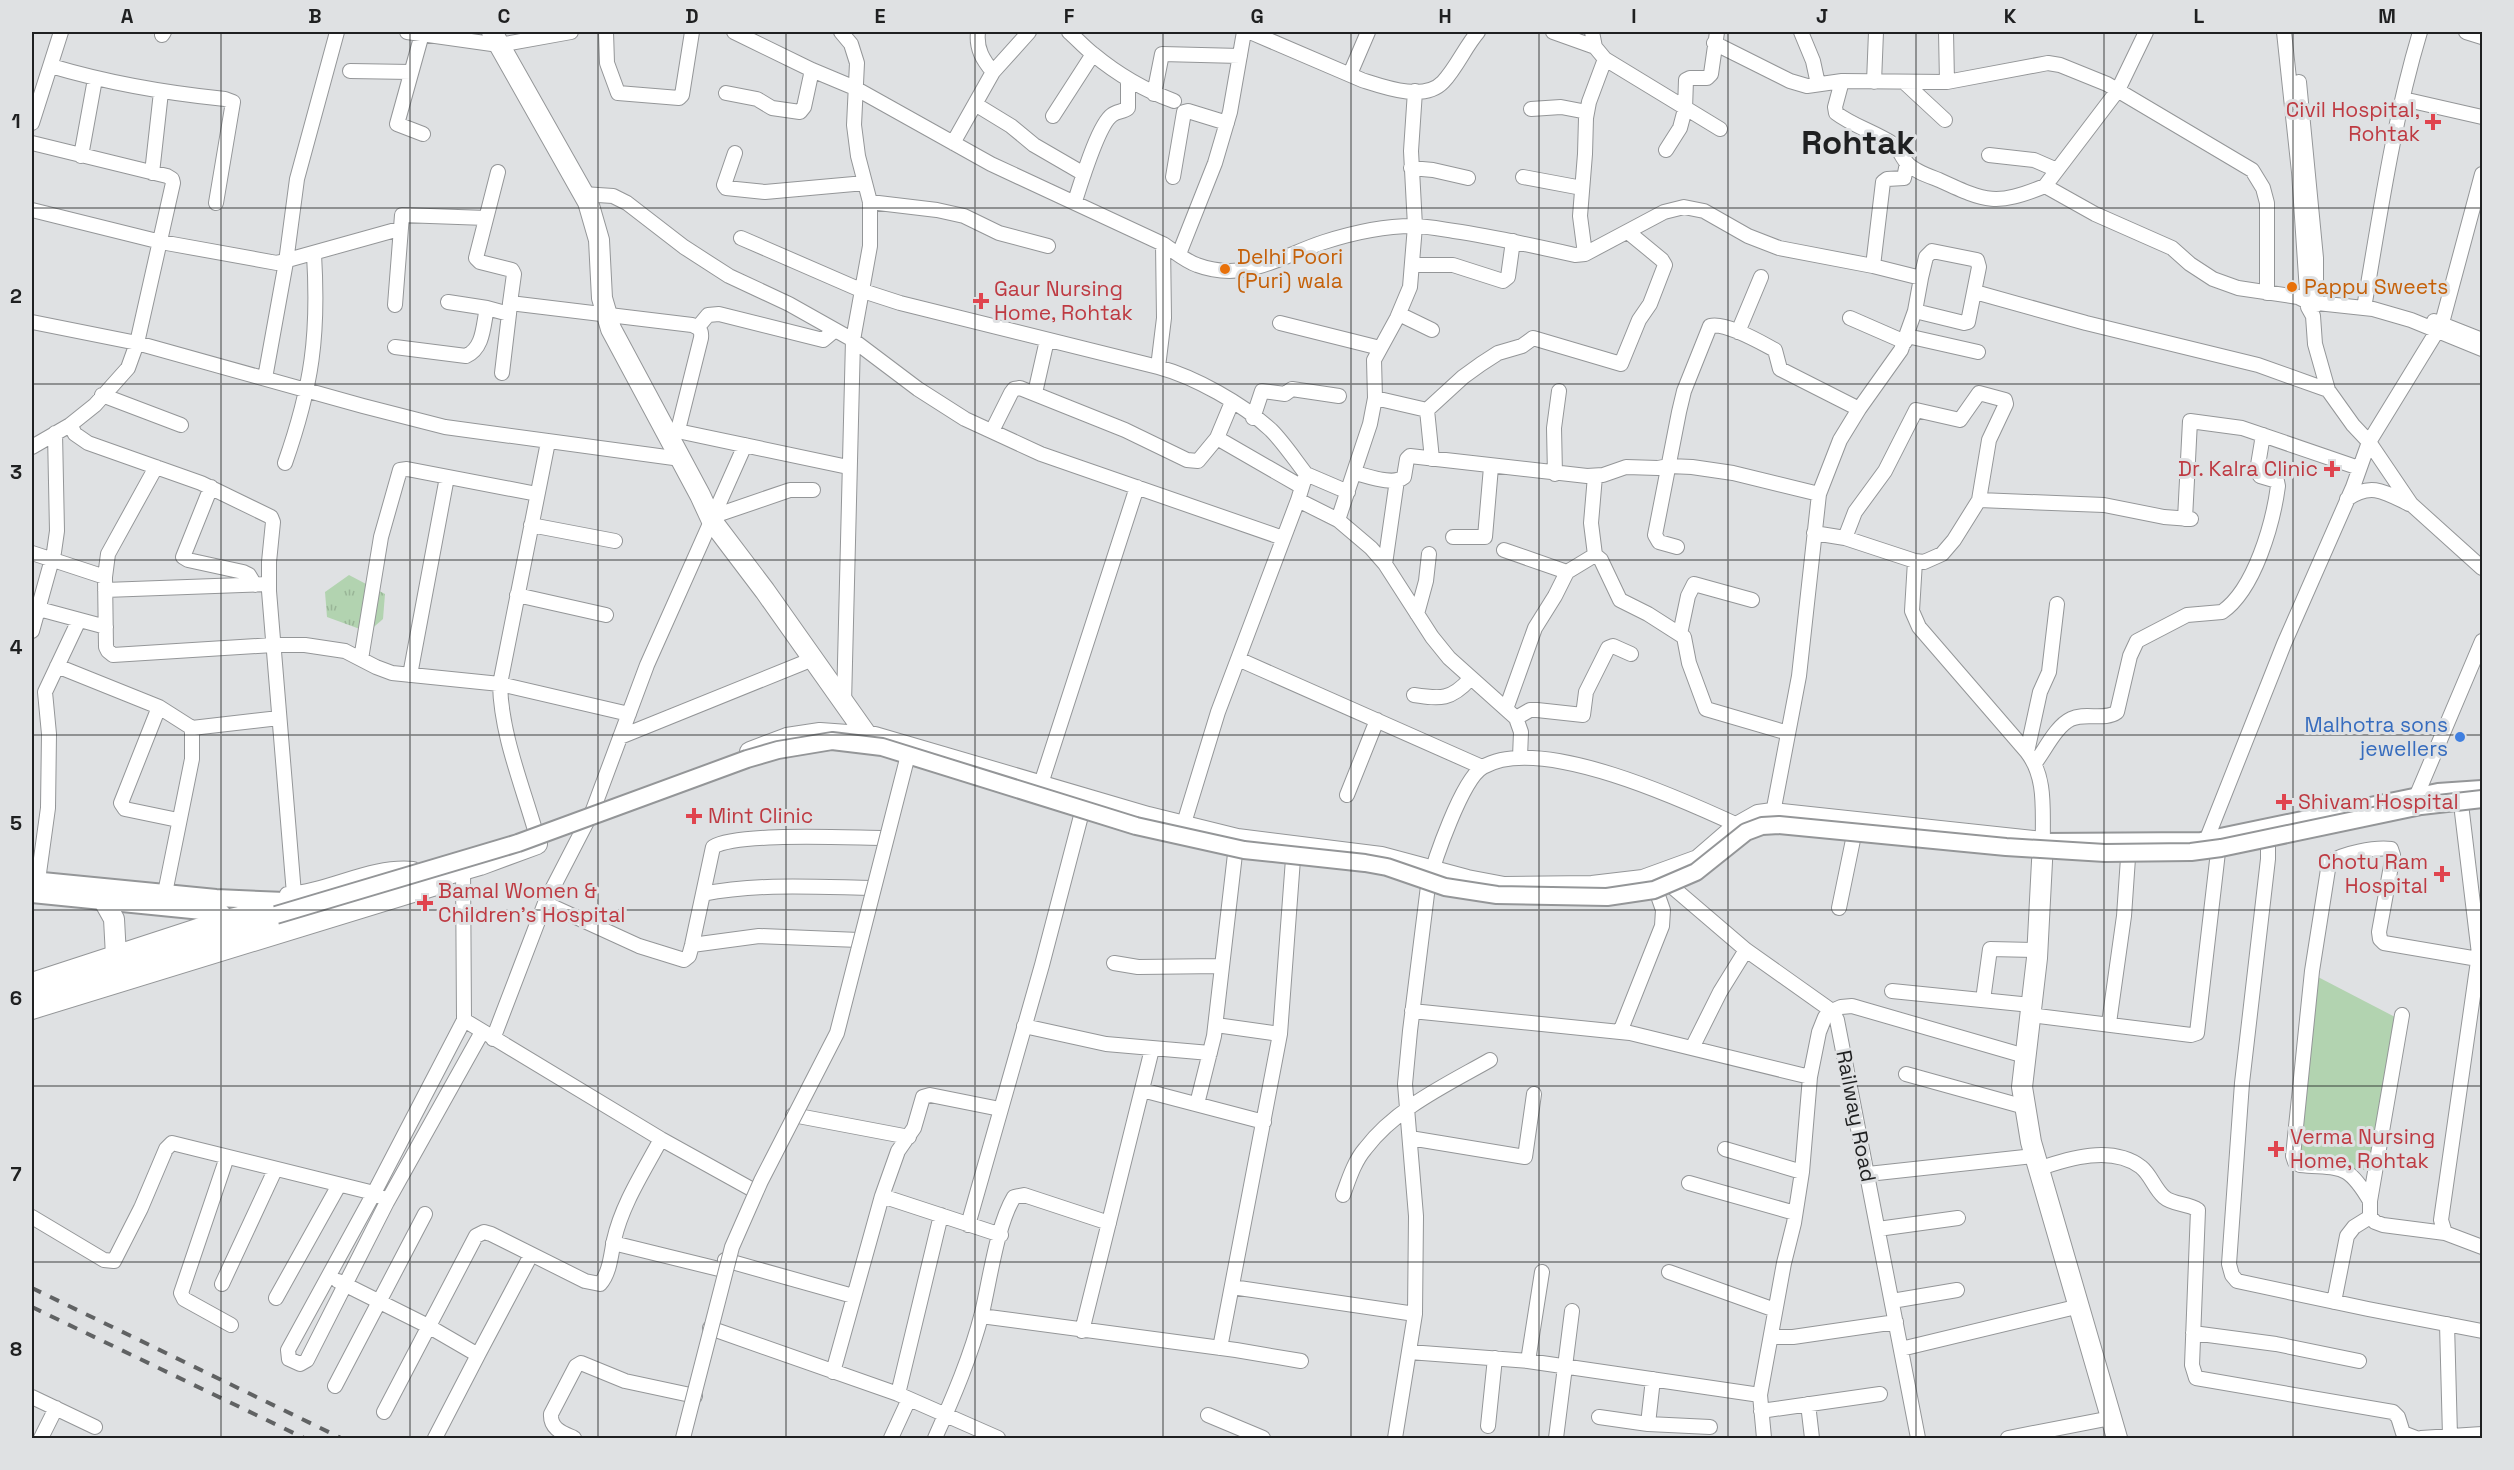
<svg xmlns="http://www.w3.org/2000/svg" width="2514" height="1470" font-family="'Space Grotesk',sans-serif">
<defs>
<pattern id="grass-tufts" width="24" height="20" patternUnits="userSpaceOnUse" patternTransform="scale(1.5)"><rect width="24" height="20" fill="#b2d3b0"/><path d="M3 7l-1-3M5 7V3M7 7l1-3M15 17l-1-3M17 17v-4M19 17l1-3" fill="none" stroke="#99b597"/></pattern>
</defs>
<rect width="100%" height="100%" fill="#dfe1e3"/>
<!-- grass -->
<path fill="url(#grass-tufts)" d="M 349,575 L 385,594 L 383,619 L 368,632 L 327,617 L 325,592 Z"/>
<!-- park -->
<path fill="#b2d3b0" d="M 2318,977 L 2395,1017 L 2377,1172 L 2297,1160 Z"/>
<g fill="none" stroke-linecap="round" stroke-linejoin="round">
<defs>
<path id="minor" d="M 407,32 L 499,45 L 571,32
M 606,32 L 607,63 L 618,93 L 679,98 L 682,95 L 692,32
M 734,32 L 812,70 L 855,88 L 991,164 L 1163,244 C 1174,251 1185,261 1197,265 C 1245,283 1281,256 1324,242 C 1352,233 1384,226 1413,226 C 1427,226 1441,229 1454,231 C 1495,237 1535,246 1575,255 L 1585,254 L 1664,212 L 1684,207 L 1704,211 L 1748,236 L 1779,248 L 1873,266 L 1921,278 L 1915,311 L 1964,323 L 1968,322 L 1979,267 L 1977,260 L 1932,251 L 1926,257 L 1921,278
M 841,32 L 851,44 L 857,63 L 854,125 L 858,156 L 870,202 L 870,246 L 853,340 L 844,703
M 1069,32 C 1077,39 1084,47 1093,54 C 1117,74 1144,90 1174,101
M 1250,32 L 1362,80 C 1384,87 1424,102 1443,82 C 1457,67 1465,47 1478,32
M 1553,32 L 1595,47
M 1801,32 L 1813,61 L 1818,84
M 1946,32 L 1947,82
M 2284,32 L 2299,172 L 2308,307 L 2313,316 L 2315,344 L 2328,390 L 2353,425 L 2369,442 L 2411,504 L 2482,568
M 2466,32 L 2482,37
M 422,34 L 397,124 L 423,134
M 162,35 L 164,32
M 1714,43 L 1790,81 L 1807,86 L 1842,81 L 1947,82 L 2048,63 L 2060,65 L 2107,84 L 2252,170 L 2263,188 L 2267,203 L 2267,293
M 1605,59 L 1720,129
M 51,66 C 108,83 165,93 225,99 L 233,102 L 216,203
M 350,71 L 411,72
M 993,72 L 1029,32
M 1350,74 L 1368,32
M 1842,81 L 1835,107 L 1836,113 C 1853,126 1875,132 1893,144 C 1900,149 1901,157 1907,163 C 1914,171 1929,176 1939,180 C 1987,202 1995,206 2045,186 L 2095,214 L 2172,248 L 2190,264 L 2213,279 L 2238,288 L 2298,297 L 2308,302 L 2373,309 L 2411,320 L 2482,349
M 1874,82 L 1876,32
M 1904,82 L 1945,120
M 2299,82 L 2316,258 L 2316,305
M 726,93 L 757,99 L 772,108 L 800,112 L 804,107 L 812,70
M 1154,94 L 1162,54 L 1240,56
M 2403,99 L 2482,117
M 975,104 L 1011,126 L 1034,145 L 1084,174
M 1531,109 L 1561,107 L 1587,112
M 1053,116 L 1093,54
M 32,123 L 61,32
M 32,143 L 167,176 L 172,179 L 173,183 L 137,343 L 128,368 L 95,405 L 70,425 L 32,447
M 953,143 L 993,72 C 983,60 976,49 978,32
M 1666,150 L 1680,128 L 1685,109 L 1686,80 L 1690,78 L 1707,78 L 1711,74 L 1717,32
M 735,153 L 724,185 L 726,188 L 765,192 L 865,183
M 1989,155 L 2034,160 L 2057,170
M 81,156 L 95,79
M 1411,168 L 1433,170 L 1468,178
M 498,172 L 476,258 L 480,262 L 512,270 L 514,274 L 510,303
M 152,173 L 161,92
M 1173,177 L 1184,112 L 1188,111 L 1227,123
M 1523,177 L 1582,188
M 2045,186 L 2118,90 L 2146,32
M 583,194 L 613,196 L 627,203 L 684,247 L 729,276 L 789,304 L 853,340 L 918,389 L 965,419 L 1041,454 L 1283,538
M 1075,201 C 1081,183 1098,125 1112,115 C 1117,111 1123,112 1128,108 L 1128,79
M 870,202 L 937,210 L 964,216 L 999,233 L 1048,246
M 32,210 L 161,242 L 277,263 L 399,229
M 741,238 L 863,291 L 900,303 L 1158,367 C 1195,377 1243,404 1271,430 C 1284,443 1295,460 1306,474 L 1298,500 L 1338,520 L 1371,548 L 1385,564 L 1432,637 L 1449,658 L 1516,718 L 1521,732 L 1520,757
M 1179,254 L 1215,163 L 1230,112 L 1244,32
M 1585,254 L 1580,216 L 1585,154 L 1586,118 L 1589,102 L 1605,59 L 1595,47 L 1592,32
M 1413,265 L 1453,265 L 1503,281 L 1508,277 L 1513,241
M 1873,266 L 1883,182 L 1887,179 L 1904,178 L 1907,163
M 1975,292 L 2086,323 L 2258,365 L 2328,390
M 448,302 L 487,308
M 395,305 L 402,215 L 486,218
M 2364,308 C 2380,215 2393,122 2420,32
M 1399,314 L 1432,330
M 1850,318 L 1905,342
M 2434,321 L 2482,340
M 32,322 L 137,343 L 363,406 L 445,427 L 681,459
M 1280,323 L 1380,348
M 698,327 L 708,315 L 719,314 L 823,340 L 835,330
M 1738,332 L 1761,277
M 1907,336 L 1978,352
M 395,347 L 466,356 C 484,348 483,325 487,308 L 509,314 L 510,303 L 692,325 C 699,328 702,330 701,338 L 678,430
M 1158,367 L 1164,318 L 1163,244
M 502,373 L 509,314
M 265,378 L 286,262 L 297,179 L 337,32
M 1035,393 L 1047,340
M 102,395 L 181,425
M 1375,398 L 1427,410 L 1463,377 L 1481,364 L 1498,353 L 1522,346 L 1533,338 L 1621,364 L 1639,320 L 1650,304 L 1665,265 L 1662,260 L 1628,232
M 1427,410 L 1432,459
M 1253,418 L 1262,391 L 1285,394 L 1292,389 L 1339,396
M 70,425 L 75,434 L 88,443 L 201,483 L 271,517 L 273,522 L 269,562 L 269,591 L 294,894
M 668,429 L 848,467
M 992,431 L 1011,393 L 1014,389 L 1020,388 L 1125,430 L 1187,460 L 1198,461 L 1217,438 L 1232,402
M 1217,438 L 1302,487
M 285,463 C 312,386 319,335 314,254
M 156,467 L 108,554 L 105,577 L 106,647 L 108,651 L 113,655 L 273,645 L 305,645 L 345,651 L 376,667 L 392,673 L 500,684 L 629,714
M 1355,473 C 1368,476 1393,486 1404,477 L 1407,459 L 1410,456 L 1587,476 L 1603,475 L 1626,467 L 1658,468 L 1669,466 L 1692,467 L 1733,473 L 1819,494
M 1306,474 L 1348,492
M 1555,474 L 1554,428 L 1559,391
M 1595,476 L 1591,523 L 1595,555 L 1601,560 L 1620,600 L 1648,614 L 1684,637 L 1689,663 L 1706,709 L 1788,733
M 211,487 L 183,557 L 188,560 L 243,572 L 249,575 L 255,585
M 2347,499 C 2371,482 2385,492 2409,504
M 1979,500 L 2104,505 L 2164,517 L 2191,519
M 714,516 L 790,490 L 813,490
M 2185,519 L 2190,421 L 2242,428 L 2359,468
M 1338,520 L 1370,424 L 1375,398 L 1374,360 L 1397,318 L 1410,287 L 1415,226 L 1411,151 L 1415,91
M 531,525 L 615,541
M 1814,533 L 1845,538 L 1915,561 L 1924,562 L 1942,554 L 1954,540 L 1979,500 L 1989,440 L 2006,404 L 2005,400 L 1979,393 L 1960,420 L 1916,410 L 1885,471 L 1855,512 L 1845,538
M 1453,537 L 1485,537 L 1491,467
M 1677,547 L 1659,542 L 1655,535 L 1679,412 L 1684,391 L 1710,326 C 1726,322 1760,342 1775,350 L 1780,369 L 1859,409
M 1504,550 L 1567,572
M 32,553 L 105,577
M 1915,561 L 1912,611 L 1919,627 L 2027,752 C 2047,778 2042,811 2043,842
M 1385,564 L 1397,480
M 105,590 L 269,584
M 517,595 L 606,615
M 39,609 L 106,627
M 1417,614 L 1426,581 L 1429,554
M 32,631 L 54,552 L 57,531 L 55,433
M 1680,634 L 1688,596 L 1694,584 L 1752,600
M 361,659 L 381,537 L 400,470 L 407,469 L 537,494
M 1238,659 L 1482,767
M 57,666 L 159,707 L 192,728 L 279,718
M 410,675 L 447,477
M 1414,695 C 1441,699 1451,700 1470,679
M 159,707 L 121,803 L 125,809 L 178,820
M 1506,709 L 1535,628 L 1555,596 L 1567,572 L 1595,555
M 1516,718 L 1530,710 L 1537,710 L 1583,715 L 1586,692 L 1608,648 L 1613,646 L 1631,654
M 620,737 L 813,659
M 2027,752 L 2040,692 L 2049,672 L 2057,604
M 2035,763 C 2045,750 2056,726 2071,719 C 2085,712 2105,721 2117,712 L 2130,656 L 2137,641 L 2187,615 L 2222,612 C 2255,589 2273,523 2278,486 L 2277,481 L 2260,476 L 2257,471 L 2263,435
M 1038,793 L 1137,487
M 2454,793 L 2461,804 L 2479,954 L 2441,1220 L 2445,1233 L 2482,1247
M 1347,795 L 1377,720
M 2416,797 L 2482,641
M 1773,813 L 1799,676 L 1819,494 L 1840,440 L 1859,409 L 1901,350 L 1915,311
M 535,830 C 521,782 501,733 500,684 L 548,442
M 1181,833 L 1218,712 L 1298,500
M 2268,841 L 2268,859 L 2242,1083 L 2229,1264 L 2232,1275 L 2237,1281 L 2368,1309 L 2482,1331
M 2204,846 L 2284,644 L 2353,487 L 2369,442 L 2442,323 L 2482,174
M 463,863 L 464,1020 L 661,1139 L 753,1190
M 39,873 L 48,808 L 49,734 L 45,692 L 79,620
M 1664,877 L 1670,885 L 1746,950 L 1832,1011 L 1837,1020 L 1918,1438
M 166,888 L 192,759 L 192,728
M 287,894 C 330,891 370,865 413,869
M 703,894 C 758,883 816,887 873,888
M 545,903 L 639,946 L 684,960 L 689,956 L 692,945 L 713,847 C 738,832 851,838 886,838
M 1839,908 L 1854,835
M 692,945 L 759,936 L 859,940
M 1114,963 L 1138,967 L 1221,966
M 1892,991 L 2031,1005
M 1983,1000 L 1990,949 L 2037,950
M 1412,1011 L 1630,1033 L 1810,1077
M 32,1012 L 436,888
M 2030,1015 L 2191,1035 L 2197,1033 L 2218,852
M 2402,1015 L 2370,1201 L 2370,1217 L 2375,1222 L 2383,1225 L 2445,1233
M 464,1020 L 374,1193 L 288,1350 L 289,1359 L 300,1364 L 307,1360 L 387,1202 L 482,1032
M 2109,1023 L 2124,916 L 2128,858
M 1216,1025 L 1280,1034
M 1024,1026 L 1106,1044 L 1210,1053
M 1620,1032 L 1662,926 L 1663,910 L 1656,890
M 493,1039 L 545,903 L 593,810 L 647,665 L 745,445
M 1692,1048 L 1720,992 L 1746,950
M 1906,1074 L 2025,1107
M 1142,1090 L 1264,1122
M 1197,1104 L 1214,1036 L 1235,854
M 793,1115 L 909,1137
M 1410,1138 L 1525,1157 L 1534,1094
M 1725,1149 L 1802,1172
M 227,1157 L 181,1293 L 184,1299 L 231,1325
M 2038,1169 C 2069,1158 2112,1145 2141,1167 C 2151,1175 2154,1188 2164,1197 C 2173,1205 2188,1203 2198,1210 L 2192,1365 L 2196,1378 L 2393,1412 L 2398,1417 L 2403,1433 L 2416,1438
M 1868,1174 L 2034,1156
M 1689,1183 L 1795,1213
M 1343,1195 C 1349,1179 1354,1162 1365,1149 C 1396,1108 1446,1085 1490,1060
M 882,1196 L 1001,1235
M 2370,1201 C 2347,1162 2341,1169 2300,1165 L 2295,1162 L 2293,1156 L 2312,971 L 2329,863 C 2341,853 2376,847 2391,849 L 2393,855 L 2379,932 L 2380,939 L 2384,943 L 2478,959
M 32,1217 L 104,1260 L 114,1261 L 141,1208 L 166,1149 L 172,1143 L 374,1193 L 381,1197
M 968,1225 L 1042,965 L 1082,812
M 1878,1229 L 1958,1218
M 613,1243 L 723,1270
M 725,1260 L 853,1296
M 1669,1272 L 1775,1310
M 338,1281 L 428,1326 L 478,1355 L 531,1255
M 222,1284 L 275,1170
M 1232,1287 L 1415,1314
M 276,1298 L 339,1185
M 1892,1301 L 1957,1290
M 2334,1302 L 2347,1236 L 2354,1227 L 2370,1217
M 981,1316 L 1236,1350 L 1301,1361
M 2447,1324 L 2450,1436
M 710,1328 L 898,1394 L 998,1438
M 1082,1331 L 1152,1049
M 2193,1333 L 2276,1344 L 2359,1361
M 1771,1337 L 1793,1337 L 1896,1322
M 1220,1348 L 1280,1034 L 1293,859
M 1901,1349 L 2080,1306
M 1409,1352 L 1528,1361 L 1760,1395
M 1528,1361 L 1542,1272
M 833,1372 L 882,1196 L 898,1151 L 914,1128 L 923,1097 L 930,1095 L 1000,1109
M 335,1386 L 425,1214
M 898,1394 L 941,1215
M 32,1397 L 95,1427
M 1808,1404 L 1812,1438
M 1761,1411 L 1880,1394
M 384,1412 L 476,1236 L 484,1232 L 491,1234 L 585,1281 L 600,1284 C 610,1273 611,1254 614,1240 C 622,1204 644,1171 661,1139
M 1208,1415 L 1263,1438
M 1599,1417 L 1648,1424 L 1710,1427
M 1648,1424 L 1653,1379
M 1488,1426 L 1495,1358
M 41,1438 L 56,1408
M 435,1438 L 478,1355
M 574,1438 C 563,1433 550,1429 551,1414 L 576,1366 L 581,1363 L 625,1381 L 695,1396
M 891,1438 L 909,1399
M 935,1438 C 953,1398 971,1356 982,1313 C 990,1279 997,1225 1014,1197 L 1024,1195 L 1109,1223
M 1395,1438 L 1415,1314 L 1416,1216 L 1405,1084 L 1410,1031 L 1428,886 C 1434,861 1462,779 1483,767 C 1540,733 1688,802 1744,828
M 1556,1438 L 1572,1311
M 1764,1438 L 1760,1395 L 1784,1263 L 1794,1223 L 1802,1172 L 1810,1077 L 1819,1032 L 1825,1017 L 1832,1011 L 1841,1007 L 1852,1006 L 2025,1056
M 2008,1438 L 2111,1418
M 2421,1438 L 2482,1434"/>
<path id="major" d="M 2043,842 L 2201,841 L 2438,792 L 2482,789
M 32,880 L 216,898 L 285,901
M 32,894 L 222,913"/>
<path id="highway" d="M 492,32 L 588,202 L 599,240 L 602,298 L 611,329 L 700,495 L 712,521 L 765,591 L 871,741
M 750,752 L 787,738 L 820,733 L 875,737 L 1148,817 L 1237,839 L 1381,857 L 1467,880 L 1504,887 L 1592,886 L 1643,880 L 1698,860 L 1735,828 L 1758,815 L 1773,813 L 2043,842 L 2037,958 L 2022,1087 L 2031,1142 L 2117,1438
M 104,901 L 114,919 L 116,956
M 32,983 L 219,922 L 296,903
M 32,998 L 232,937 L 480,865 L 537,844"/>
</defs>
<!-- minor casing -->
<use href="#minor" stroke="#949698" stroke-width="16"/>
<!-- major casing -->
<use href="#major" stroke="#949698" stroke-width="20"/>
<!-- highway casing -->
<use href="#highway" stroke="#949698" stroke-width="22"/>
<!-- minor -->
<use href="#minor" stroke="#fff" stroke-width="14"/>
<!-- major -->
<use href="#major" stroke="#fff" stroke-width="16"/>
<!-- highway -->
<use href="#highway" stroke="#fff" stroke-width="20"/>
<!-- rail -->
<path stroke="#606263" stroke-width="4" stroke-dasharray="10 10" stroke-linecap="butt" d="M 32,1288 L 341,1438
M 32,1307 L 304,1438"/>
<defs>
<path id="minor-bridge" d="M 683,1438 L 732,1247 L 761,1181 L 837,1033 L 908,755"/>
<path id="major-bridge" d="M 276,915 L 518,843 L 747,759 L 778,750 L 832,741 L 882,747 L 1136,826 L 1244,850 L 1365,863 L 1387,867 L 1445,887 L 1497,895 L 1607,897 L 1654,890 L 1696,872 L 1746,832 L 1762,826 L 1779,825 L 2006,847 L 2105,853 L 2191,852 L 2221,848 L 2421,806 L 2482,799"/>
</defs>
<!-- minor-bridge casing -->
<use href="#minor-bridge" stroke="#949698" stroke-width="16" stroke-linecap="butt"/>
<!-- major-bridge casing -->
<use href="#major-bridge" stroke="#949698" stroke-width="20" stroke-linecap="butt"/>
<!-- minor-bridge -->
<use href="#minor-bridge" stroke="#fff" stroke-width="14"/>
<!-- major-bridge -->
<use href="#major-bridge" stroke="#fff" stroke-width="16"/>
</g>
<!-- grid -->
<path fill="none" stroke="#1f2021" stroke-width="1.5" stroke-opacity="0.55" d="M 221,32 L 221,1438M 410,32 L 410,1438M 598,32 L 598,1438M 786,32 L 786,1438M 975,32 L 975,1438M 1163,32 L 1163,1438M 1351,32 L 1351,1438M 1539,32 L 1539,1438M 1728,32 L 1728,1438M 1916,32 L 1916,1438M 2104,32 L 2104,1438M 2293,32 L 2293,1438M 32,208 L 2482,208M 32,384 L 2482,384M 32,560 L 2482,560M 32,735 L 2482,735M 32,910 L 2482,910M 32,1086 L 2482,1086M 32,1262 L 2482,1262"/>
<!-- markers -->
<g fill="#e0444e" stroke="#dfe1e3" stroke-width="2">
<path d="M2430 113h6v6h6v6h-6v6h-6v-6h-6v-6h6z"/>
<path d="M978 292h6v6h6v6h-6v6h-6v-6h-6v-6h6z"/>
<path d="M2329 460h6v6h6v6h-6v6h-6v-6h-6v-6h6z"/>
<path d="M2281 793h6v6h6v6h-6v6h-6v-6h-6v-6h6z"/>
<path d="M691 807h6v6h6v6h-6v6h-6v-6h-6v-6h6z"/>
<path d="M2439 865h6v6h6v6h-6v6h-6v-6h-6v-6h6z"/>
<path d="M422 894h6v6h6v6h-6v6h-6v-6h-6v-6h6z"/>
<path d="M2273 1140h6v6h6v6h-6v6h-6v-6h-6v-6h6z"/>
</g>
<g fill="#e8710a" stroke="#dfe1e3" stroke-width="2">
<circle cx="1225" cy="269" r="6"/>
<circle cx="2292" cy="287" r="6"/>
</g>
<circle fill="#3f7fe0" stroke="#dfe1e3" stroke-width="2" cx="2460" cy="737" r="6"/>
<g text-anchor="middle" stroke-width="6" stroke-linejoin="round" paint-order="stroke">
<!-- health labels -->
<g font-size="21" fill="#be3a42" stroke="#dfe1e3" text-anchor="start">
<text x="2420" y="117" text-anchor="end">Civil Hospital,<tspan x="2420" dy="24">Rohtak</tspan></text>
<text x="994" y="296">Gaur Nursing<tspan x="994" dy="24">Home, Rohtak</tspan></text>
<text x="2318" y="476" text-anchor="end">Dr. Kalra Clinic</text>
<text x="2298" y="809">Shivam Hospital</text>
<text x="708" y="823">Mint Clinic</text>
<text x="2428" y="869" text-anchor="end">Chotu Ram<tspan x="2428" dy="24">Hospital</tspan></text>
<text x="438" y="898">Bamal Women &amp;<tspan x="438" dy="24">Children's Hospital</tspan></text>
<text x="2290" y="1144">Verma Nursing<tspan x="2290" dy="24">Home, Rohtak</tspan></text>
</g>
<!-- food labels -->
<g font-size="21" fill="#c56008" stroke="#dfe1e3" text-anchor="start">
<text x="1237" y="264">Delhi Poori<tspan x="1237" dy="24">(Puri) wala</tspan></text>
<text x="2304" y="294">Pappu Sweets</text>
</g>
<!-- shop labels -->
<g font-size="21" fill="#366cbe" stroke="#dfe1e3" text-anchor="end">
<text x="2448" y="732">Malhotra sons<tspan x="2448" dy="24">jewellers</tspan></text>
</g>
<!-- street labels -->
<g font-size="21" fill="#1f2021" stroke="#dfe1e3">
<text transform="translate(1856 1116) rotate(79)" y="7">Railway Road</text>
</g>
<!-- town labels -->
<g font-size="33" font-weight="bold" fill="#1f2021" stroke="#dfe1e3">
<text x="1858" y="154">Rohtak</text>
</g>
</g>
<!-- border -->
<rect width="2514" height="1470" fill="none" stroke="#dfe1e3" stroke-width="66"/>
<rect x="33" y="33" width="2448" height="1404" fill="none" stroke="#1f2021" stroke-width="2"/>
<g font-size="20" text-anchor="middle" font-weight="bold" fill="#1f2021">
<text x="127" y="23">A</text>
<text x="315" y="23">B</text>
<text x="504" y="23">C</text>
<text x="692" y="23">D</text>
<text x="880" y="23">E</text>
<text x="1069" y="23">F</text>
<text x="1257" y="23">G</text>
<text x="1445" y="23">H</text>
<text x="1634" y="23">I</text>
<text x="1822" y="23">J</text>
<text x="2010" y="23">K</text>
<text x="2199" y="23">L</text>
<text x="2387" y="23">M</text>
<text x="16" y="128">1</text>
<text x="16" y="303">2</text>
<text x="16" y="479">3</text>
<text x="16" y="654">4</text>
<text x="16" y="830">5</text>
<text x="16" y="1005">6</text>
<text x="16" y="1181">7</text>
<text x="16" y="1356">8</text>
</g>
</svg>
